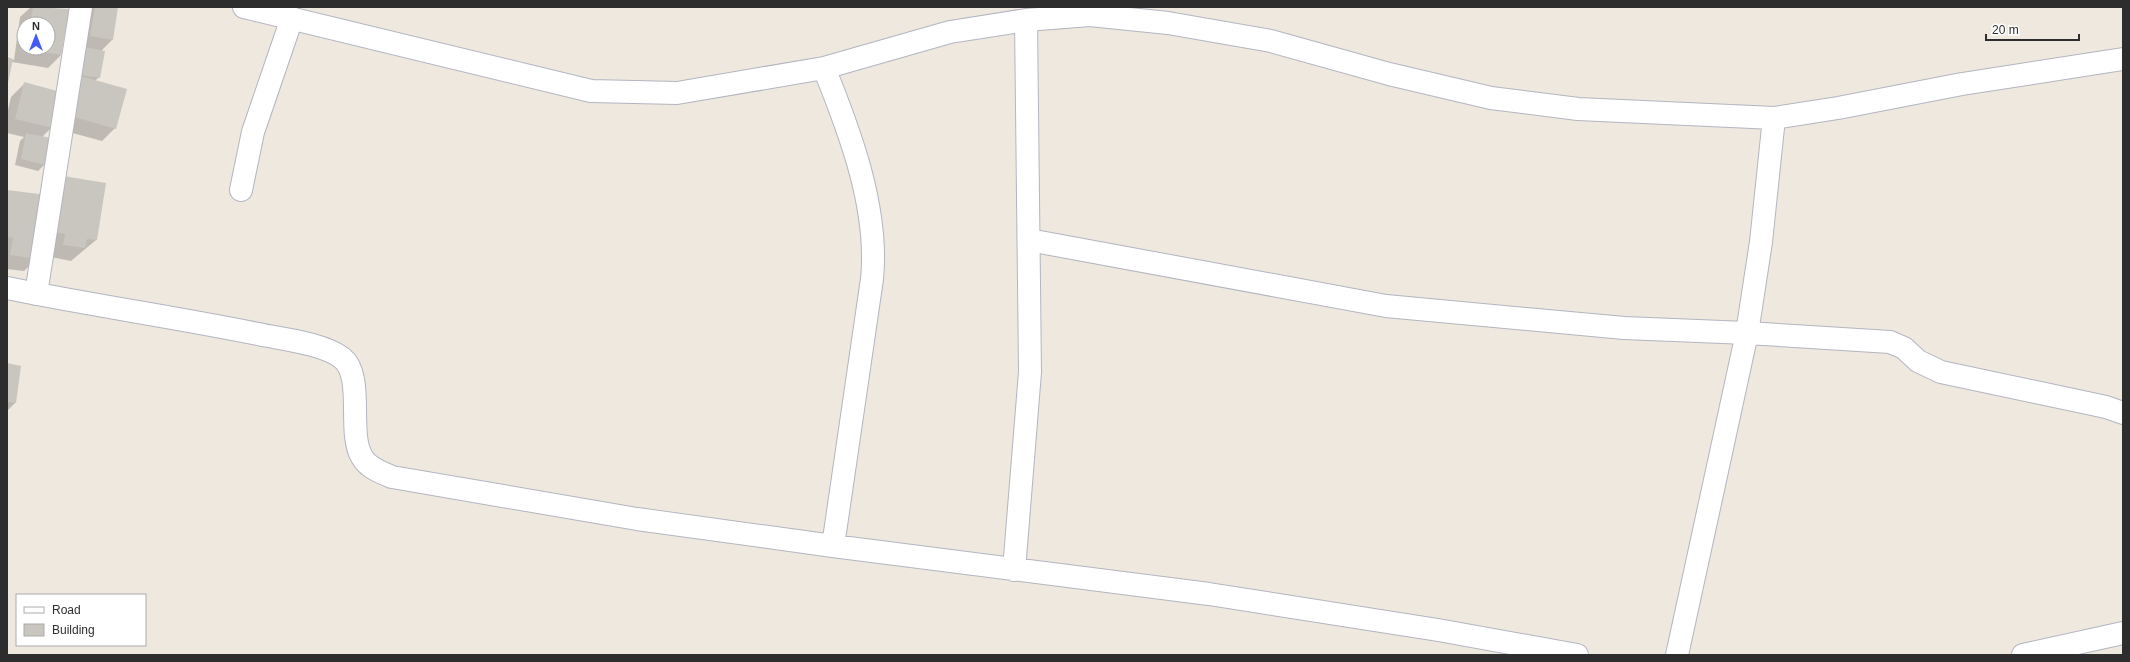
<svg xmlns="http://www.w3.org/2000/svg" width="2130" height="662" font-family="Arial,sans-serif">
<rect width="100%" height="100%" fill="#eee8df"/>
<!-- shadow -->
<path fill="#0003" fill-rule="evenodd" d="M 31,7 L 68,10 L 61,55 L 48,68 L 12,62 L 7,81 L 7,58 L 14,60 L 20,17 ZM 24,24 L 48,24 L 48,48 L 24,48 Z
M 84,7 L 117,7 L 112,40 L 101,51 L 99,77 L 95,81 L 115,128 L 102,141 L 54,128 Z
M 24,84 L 52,127 L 42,137 L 45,164 L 38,171 L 15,165 L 20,141 L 24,137 L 7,133 L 7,114 L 11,97 Z
M 105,184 L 96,240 L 71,261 L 51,257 L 41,245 Z
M 7,191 L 37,258 L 24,271 L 7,269 Z
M 7,364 L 15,403 L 7,411 Z"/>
<!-- building -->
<path fill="#c9c5bf" d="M 33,7 L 69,9 L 61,55 L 26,49 L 48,48 L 48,24 L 30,24 Z
M 95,7 L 118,7 L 113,40 L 90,36 Z
M 85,47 L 105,51 L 100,78 L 81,75 Z
M 7,57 L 13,59 L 8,83 L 7,83 Z
M 77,75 L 127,89 L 116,129 L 67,115 Z
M 24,82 L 61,92 L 53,128 L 15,119 Z
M 26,133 L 51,138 L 45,165 L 21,159 Z
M 63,176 L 106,183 L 97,240 L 87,239 L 85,248 L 63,245 L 65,234 L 54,232 Z
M 7,190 L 47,195 L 38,259 L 10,255 L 13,238 L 7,237 Z
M 7,363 L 21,366 L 16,403 L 7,402 Z"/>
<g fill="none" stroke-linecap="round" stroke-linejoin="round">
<defs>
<path id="street" d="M 244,7 L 591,91 L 677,93 L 824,68 L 950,32 L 1026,20 L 1090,15 L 1168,23 L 1271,41 L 1389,74 L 1491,98 L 1578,109 L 1774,118 L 1838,108 L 1962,84 L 2123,59
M 824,68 C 850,132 879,209 872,279 L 833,546
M 241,190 L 253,132 L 292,18
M 1029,240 L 1386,306 L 1624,328 L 1747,333 L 1890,342 L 1904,348 L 1918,361 L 1941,372 L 2106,407 L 2123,413
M 7,288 C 90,305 174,317 258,334 C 281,339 323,343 342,358 C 365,376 347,433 362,457 C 368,468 382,473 392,477 L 637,519 L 833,546 L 1209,594 L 1438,630 L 1577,655
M 36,294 L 81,7
M 1014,570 L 1030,372 L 1026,20
M 1677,655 L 1747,333 L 1761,242 L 1774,118
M 2023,655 L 2123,633"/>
</defs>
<!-- street casing -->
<use href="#street" stroke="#b3b5c0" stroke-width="24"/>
<!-- street -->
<use href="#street" stroke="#fff" stroke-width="22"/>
</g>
<!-- border -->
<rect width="2130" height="662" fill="none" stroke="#2d2d2d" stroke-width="16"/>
<!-- legend -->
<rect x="16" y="594" width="130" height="52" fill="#ffffff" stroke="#ababab"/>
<rect x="24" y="607" width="20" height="6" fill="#ffffff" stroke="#ababab"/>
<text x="52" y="614" font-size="12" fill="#2d2d2d">Road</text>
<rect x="24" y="624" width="20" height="12" fill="#c9c5bf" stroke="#ababab"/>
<text x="52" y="634" font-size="12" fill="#2d2d2d">Building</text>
<!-- north arrow -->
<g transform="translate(36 36)"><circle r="19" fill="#ffffff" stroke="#ababab"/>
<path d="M0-3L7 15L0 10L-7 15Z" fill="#4459f7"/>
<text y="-6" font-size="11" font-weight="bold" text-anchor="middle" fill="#2d2d2d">N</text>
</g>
<!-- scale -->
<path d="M1986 34v6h93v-6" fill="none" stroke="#2d2d2d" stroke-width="2"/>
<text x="1992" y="34" font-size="12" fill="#2d2d2d" stroke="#ffffff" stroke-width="3" paint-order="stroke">20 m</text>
</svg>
